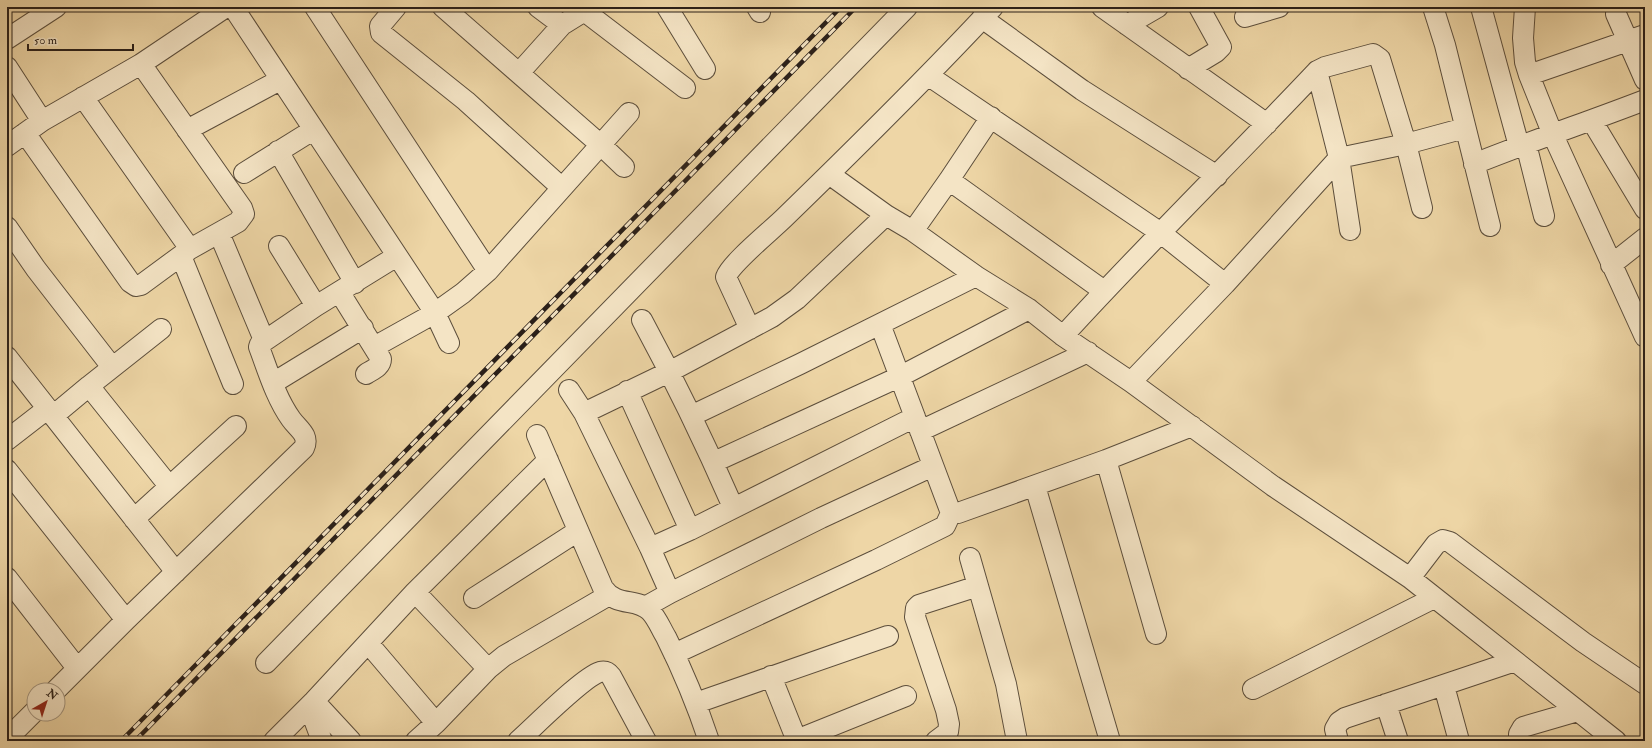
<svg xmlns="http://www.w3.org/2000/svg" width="1652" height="748" font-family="'IM FELL Double Pica',serif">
<rect width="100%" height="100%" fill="#eed6a6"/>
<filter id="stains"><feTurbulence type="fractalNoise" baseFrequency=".005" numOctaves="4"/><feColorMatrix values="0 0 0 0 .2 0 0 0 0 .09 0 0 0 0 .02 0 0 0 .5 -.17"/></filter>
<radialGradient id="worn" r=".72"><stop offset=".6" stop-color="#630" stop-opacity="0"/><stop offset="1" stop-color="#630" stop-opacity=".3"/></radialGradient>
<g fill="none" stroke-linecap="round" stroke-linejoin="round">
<defs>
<path id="minor" d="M 233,7 L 435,313 L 449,343
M 315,7 L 488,271
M 396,7 L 380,26 L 381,33 L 466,101 L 562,188
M 443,7 L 602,146 L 624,167
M 538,7 L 562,25
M 579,7 L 685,88
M 667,7 L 705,69
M 757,7 L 760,12
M 1102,7 L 1267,124
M 1433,7 L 1445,45 L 1490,226
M 1481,7 L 1519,146
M 1525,7 L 1523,38 L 1525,62 L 1529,75 L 1553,135 L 1645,337
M 1616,14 L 1645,80
M 1245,17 L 1279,7
M 982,18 L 1082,90 L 1217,176
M 1127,25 L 1158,7
M 7,39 L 56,7
M 7,67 L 42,121
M 1188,69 L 1216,52 L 1221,47 L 1199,7
M 1317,71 L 1339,158 L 1350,230
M 519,73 L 562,25 L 591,7
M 1529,75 L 1645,35
M 929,76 L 1161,233 L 1225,284
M 83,97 L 190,249
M 1592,121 L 1645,209
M 187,130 L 280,80
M 25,133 L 130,282 L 136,286 L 141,285 L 190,249 L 238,222 L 244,214 L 242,208 L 141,64
M 1526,144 L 1544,216
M 7,146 L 42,121 L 141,64 L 226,7
M 278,151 L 355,283
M 1474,164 C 1531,141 1588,122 1645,100
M 244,173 L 313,130
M 829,174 L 886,215 L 913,231 L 976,276 L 1029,309 L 1063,336 L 1131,382 L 1273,486 L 1410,578 L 1616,741
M 949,180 L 1104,291
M 7,227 L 36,269 L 112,367
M 913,231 L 949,180 L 991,117
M 219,233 L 264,340
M 279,246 L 316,306
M 181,256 L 233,384
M 1611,265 L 1645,238
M 340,293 L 381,359 C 381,367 372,370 366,374
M 642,320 C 675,381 705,443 733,507
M 750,329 L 726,277 C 731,263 772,230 785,217 C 856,148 926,79 993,7
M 1063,336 C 1145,246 1233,160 1317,71 L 1325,67 L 1373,54 L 1380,59 L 1406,144 L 1422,208
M 374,347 L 435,313 L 463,293 L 488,271 L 629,113
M 7,357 L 176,572
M 1131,382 L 1225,284 L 1339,158 L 1406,144 L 1465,128
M 273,383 L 363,328
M 89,386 L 169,486
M 569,390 L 584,413 L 650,548 L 670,593
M 627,391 L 690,530
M 584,413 L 669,372 L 772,317 L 797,299 L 886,215
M 53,416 L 89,386 L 161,329
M 691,416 L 800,364 L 976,276
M 920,431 L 1088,352
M 537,435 L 603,588 C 617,608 636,597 650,611 C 657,618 661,629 666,637 C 683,671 697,705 709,741
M 7,440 L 47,409
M 1106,460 L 1156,634
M 714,462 L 899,377 L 1029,309
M 7,470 L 126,620
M 1035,486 L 1110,741
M 951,513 L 958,513 L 1106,460 L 1192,426
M 134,519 L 236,426
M 650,548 L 690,530 L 915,417
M 970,558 L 1006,684 L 1017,741
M 7,578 L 77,668
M 1410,578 L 1436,544 L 1443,540 L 1450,542 L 1583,642 L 1645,684
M 415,592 L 488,669
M 474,598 L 578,531
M 645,607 L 670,593 L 821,518 L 933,466
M 368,643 L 436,723
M 674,654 L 876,560 L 945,526 L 951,513 L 880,324
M 266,663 L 907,7
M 771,676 L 797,741
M 1444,686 L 1459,741
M 1253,689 L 1434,598
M 56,690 L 126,620 L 304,448 C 310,435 298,429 291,419 C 276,398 268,371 259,347 L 260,344 L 316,306 L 397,256
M 314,701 L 351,741
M 696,703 L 888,636
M 1386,704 L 1398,741
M 309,706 L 322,741
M 7,739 L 34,712
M 274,741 L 314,701 L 415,592 L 548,460
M 416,741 L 436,723 L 488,669 L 504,656 L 609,595
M 518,741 C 534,727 583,677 600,672 C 604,671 608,672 611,676 L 646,741
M 794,741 L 906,696
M 936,741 L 948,732 L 949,724 L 946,710 L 915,617 L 916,608 L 919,605 L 978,586
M 1338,741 L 1335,729 L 1339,722 L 1345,718 L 1515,661
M 1521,741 L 1519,734 L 1523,727 L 1578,711"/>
</defs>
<!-- minor casing -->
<use href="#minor" stroke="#5c4e3c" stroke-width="22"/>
<!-- minor -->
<use href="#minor" stroke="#f4e4c5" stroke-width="20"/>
<defs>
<path id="rail" d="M 121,741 L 841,7
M 135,741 L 856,7"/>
</defs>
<!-- rail casing -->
<use href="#rail" stroke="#2b2019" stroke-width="4.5"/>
<!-- rail -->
<use href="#rail" stroke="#f4e4c5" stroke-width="3" stroke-dasharray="9" stroke-linecap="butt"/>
</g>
<!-- margin -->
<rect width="1652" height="748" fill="none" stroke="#eed6a6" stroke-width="24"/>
<rect x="8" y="8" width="1636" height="732" fill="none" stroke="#2b2019" stroke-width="2"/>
<rect x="12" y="12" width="1628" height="724" fill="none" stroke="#2b2019"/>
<!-- north arrow -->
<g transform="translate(46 702) rotate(39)"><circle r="19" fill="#f4e4c5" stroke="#a49680"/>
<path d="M0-3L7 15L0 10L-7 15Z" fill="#8f2418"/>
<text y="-6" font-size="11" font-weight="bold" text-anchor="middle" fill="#2b2019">N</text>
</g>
<!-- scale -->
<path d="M28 44v6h105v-6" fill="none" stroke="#2b2019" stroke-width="2"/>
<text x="34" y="44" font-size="12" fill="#2b2019" stroke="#f4e4c5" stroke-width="3" paint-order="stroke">50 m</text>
<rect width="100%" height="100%" filter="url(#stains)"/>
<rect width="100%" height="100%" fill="url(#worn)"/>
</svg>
